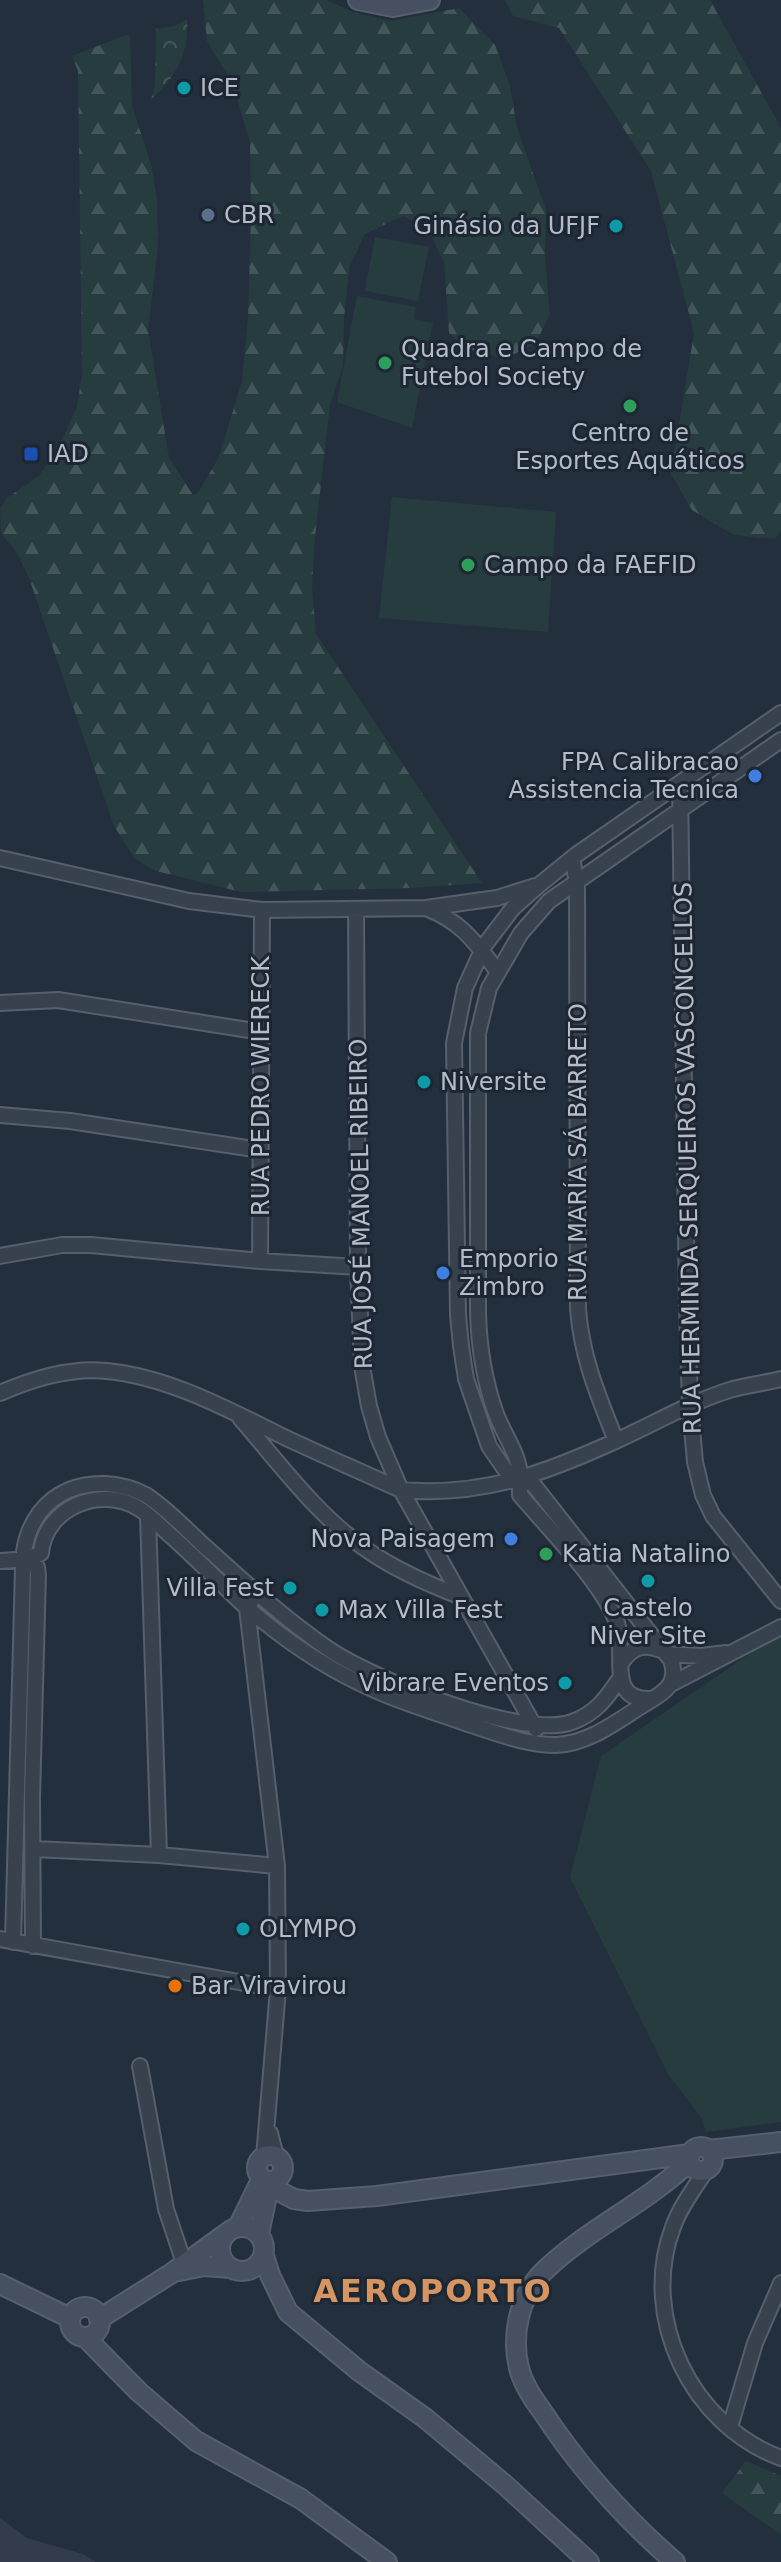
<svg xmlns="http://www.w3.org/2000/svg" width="781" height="2562" font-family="'DejaVu Sans',sans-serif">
<defs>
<pattern id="forest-firs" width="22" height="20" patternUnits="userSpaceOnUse" patternTransform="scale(2)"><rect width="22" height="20" fill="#263c3f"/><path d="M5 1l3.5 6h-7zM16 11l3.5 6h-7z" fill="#435659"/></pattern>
<pattern id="park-crowns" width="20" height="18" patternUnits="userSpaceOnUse" patternTransform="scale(2)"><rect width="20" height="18" fill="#263c3f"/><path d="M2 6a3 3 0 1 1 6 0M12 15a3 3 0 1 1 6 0" fill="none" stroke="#435659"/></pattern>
</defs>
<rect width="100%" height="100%" fill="#242f3e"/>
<!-- airport -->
<path fill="#323c4b" d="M 0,2518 L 27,2538 L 83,2554 L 96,2562 L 0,2562 Z"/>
<!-- forest -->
<path fill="url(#forest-firs)" d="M 203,0 L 326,0 L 355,13 L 391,21 L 459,8 L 495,45 L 510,86 L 517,128 L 546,210 L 545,256 L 550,314 L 536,343 L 505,359 L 467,349 L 449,333 L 444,262 L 428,228 L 403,216 L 365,234 L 350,265 L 344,317 L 343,366 L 330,404 L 315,537 L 312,587 L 316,634 L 482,883 L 410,888 L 241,892 L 156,871 L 135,859 L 114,826 L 29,578 L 17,553 L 1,533 L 0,509 L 7,498 L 39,476 L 58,448 L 77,407 L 82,373 L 78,71 L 72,56 L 126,35 L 130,36 L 132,106 L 151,164 L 157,200 L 158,246 L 148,330 L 169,458 L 193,495 L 198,493 L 219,457 L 242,381 L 248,319 L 251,213 L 250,142 L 232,82 L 207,41 Z
M 505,0 L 710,0 L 781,128 L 781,531 L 775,539 L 734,535 L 692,510 L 671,474 L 694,333 L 651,171 L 559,28 L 513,16 Z
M 746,2461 L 781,2476 L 781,2535 L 722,2493 Z"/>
<!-- park -->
<path fill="url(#park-crowns)" d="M 187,19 C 190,52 175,79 151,99 L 155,86 L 156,29 L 175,26 Z"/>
<!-- garden -->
<path fill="#263c3f" d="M 375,237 L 429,247 L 418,301 L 365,291 Z
M 357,296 L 416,307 L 414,319 L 433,323 L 412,428 L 337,402 Z
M 392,497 L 556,512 L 548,632 L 379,618 Z
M 781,1632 L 781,2122 L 705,2132 L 703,2120 L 668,2074 L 570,1877 L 601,1756 Z"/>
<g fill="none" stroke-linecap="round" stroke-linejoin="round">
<defs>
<path id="street" d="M 680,783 L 687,1306 L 690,1405 L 695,1462 L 703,1495 L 713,1516 L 781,1601
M 0,858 L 189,901 L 262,910 L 426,908 L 497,898 L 535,886
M 572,858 L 577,883 L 578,1309 C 582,1359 598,1395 616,1441
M 426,908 C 462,922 475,942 498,972
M 356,909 L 358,1267 L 362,1366 L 369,1406 L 378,1437 L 401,1490 L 536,1729
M 0,1003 L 58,1000 L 261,1032
M 0,1115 L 70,1121 L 260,1150
M 0,1256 L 62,1245 L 91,1245 L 260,1261 L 358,1267
M 260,1261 L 262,910
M 0,1393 C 32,1379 72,1367 107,1371 C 169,1377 229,1410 284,1437 C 322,1455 362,1472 401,1490 C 483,1497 546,1473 620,1439 C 657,1422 693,1401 733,1389 C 748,1385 765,1383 781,1379
M 240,1418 C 280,1464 319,1518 370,1552 C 398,1571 428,1584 459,1596
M 148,1516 L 159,1855
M 0,1561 L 30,1559
M 251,1603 L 247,1608 L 277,1866 L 278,1989 L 264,2157
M 666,1654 L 701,1656 L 726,1653
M 622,1662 C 632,1647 644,1643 661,1650
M 671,1684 L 781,1627
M 652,1699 C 605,1702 627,1652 617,1623 C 603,1584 548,1528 520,1495 L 520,1480 L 508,1474 L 489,1446 L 466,1379 L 461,1346 L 458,1315 L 454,1043 L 465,988 L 484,946 L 513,908 L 539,885 L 576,855 L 781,713
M 34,1849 L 159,1855 L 277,1866
M 0,1939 L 278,1989
M 13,1942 L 23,1568 L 30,1559 L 41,1553 C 45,1508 100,1485 138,1508 C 150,1515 160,1526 170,1535 C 196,1558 220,1583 245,1606 C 283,1639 330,1671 377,1691 C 406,1704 438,1713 468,1724 C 497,1733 525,1745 556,1745 C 588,1744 616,1722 643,1705 C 661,1694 680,1686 671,1660 L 533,1484 L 520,1480 C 521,1455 503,1435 495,1411 C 484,1379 479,1347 478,1313 L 478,1033 L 489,988 L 521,933 L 549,901 L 781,740
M 33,1946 L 32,1798 L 38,1575 L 37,1567 L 24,1552 C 33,1489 94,1469 146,1495 C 166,1508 183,1526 201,1543 C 241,1579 282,1617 327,1648 C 370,1678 522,1740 572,1722 C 595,1714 607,1698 620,1678
M 140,2066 L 166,2209 L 186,2269
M 270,2133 L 276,2157
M 707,2169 C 695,2187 680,2207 673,2227 C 639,2317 691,2425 781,2458
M 730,2427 L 755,2343 L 781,2283"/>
<path id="secondary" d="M 358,0 L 393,7 L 430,0
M689 2159a12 12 0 1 1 24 0a12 12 0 1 1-24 0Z
M 709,2150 L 781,2142
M257 2168a13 13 0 1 1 26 0a13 13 0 1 1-26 0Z
M 269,2186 L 294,2199 L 308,2201 L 377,2196 L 690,2154
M220 2249a22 22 0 1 1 44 0a22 22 0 1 1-44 0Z
M 238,2227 L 262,2178
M 259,2234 L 270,2181
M 264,2256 L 270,2275 L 288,2312 L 359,2371 L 425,2418 L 504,2484 L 589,2562
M 179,2271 L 204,2266 L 231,2268
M 0,2284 L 70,2318
M70 2322a15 15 0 1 1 30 0a15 15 0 1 1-30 0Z
M 99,2319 L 172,2273 L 227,2233
M 86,2338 L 139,2392 L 196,2441 L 301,2499 L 387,2562
M 675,2562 C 624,2518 579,2467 542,2411 C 533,2399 523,2384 519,2368 C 511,2336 519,2296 543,2272 C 587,2229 645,2204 689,2162"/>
</defs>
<!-- street casing -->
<use href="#street" stroke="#565f6c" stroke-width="18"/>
<!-- secondary casing -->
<use href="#secondary" stroke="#565f6c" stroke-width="22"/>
<!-- street -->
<use href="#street" stroke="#38414e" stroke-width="14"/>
<!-- secondary -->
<use href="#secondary" stroke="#465061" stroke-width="18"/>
</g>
<!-- markers -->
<g fill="#0f9aa8" stroke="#1d2633" stroke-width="3">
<circle cx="184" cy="88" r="8"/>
<circle cx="616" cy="226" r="8"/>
<circle cx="424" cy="1082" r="8"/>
<circle cx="648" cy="1581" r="8"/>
<circle cx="290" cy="1588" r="8"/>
<circle cx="322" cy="1610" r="8"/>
<circle cx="565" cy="1683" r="8"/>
<circle cx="243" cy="1929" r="8"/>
</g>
<circle fill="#5c6f8a" stroke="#1d2633" stroke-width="3" cx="208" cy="215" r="8"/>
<g fill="#2e9e5b" stroke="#1d2633" stroke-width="3">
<circle cx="385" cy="363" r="8"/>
<circle cx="630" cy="406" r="8"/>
<circle cx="468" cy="565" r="8"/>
<circle cx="546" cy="1554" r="8"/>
</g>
<rect fill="#1a4fb4" stroke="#1d2633" stroke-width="3" x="23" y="446" width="16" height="16" rx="4"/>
<g fill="#3f7fe0" stroke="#1d2633" stroke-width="3">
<circle cx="755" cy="776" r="8"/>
<circle cx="443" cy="1273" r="8"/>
<circle cx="511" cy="1539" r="8"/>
</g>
<circle fill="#e8710a" stroke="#1d2633" stroke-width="3" cx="175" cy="1986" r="8"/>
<g text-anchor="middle" stroke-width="6" stroke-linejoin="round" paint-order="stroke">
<!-- poi labels -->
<g font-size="24" fill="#b4bcc9" stroke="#1d2633" text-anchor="start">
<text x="200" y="96">ICE</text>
<text x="224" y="223">CBR</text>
<text x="600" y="234" text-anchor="end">Ginásio da UFJF</text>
<text x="401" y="357">Quadra e Campo de<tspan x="401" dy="28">Futebol Society</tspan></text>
<text x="630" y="441" text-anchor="middle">Centro de<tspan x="630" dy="28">Esportes Aquáticos</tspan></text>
<text x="47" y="462">IAD</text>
<text x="484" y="573">Campo da FAEFID</text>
<text x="739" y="770" text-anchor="end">FPA Calibracao<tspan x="739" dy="28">Assistencia Tecnica</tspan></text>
<text x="440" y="1090">Niversite</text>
<text x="459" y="1267">Emporio<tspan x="459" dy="28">Zimbro</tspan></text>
<text x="495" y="1547" text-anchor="end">Nova Paisagem</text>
<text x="562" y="1562">Katia Natalino</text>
<text x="274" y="1596" text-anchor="end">Villa Fest</text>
<text x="648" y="1616" text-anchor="middle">Castelo<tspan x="648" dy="28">Niver Site</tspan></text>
<text x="338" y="1618">Max Villa Fest</text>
<text x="549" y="1691" text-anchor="end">Vibrare Eventos</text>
<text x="259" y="1937">OLYMPO</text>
<text x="191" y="1994">Bar Viravirou</text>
</g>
<!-- street labels -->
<g font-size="24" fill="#b4bcc9" stroke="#1d2633">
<text transform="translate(261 1086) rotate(-90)" y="8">RUA PEDRO WIERECK</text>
<text transform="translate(578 1152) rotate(-90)" y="8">RUA MARÍA SÁ BARRETO</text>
<text transform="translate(688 1158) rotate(-91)" y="8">RUA HERMINDA SERQUEIROS VASCONCELLOS</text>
<text transform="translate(361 1204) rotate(-91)" y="8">RUA JOSÉ MANOEL RIBEIRO</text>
</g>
<!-- district labels -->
<g font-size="32" font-weight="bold" letter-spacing="2" fill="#d59563" stroke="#1d2633">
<text x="433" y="2302">AEROPORTO</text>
</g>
</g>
</svg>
